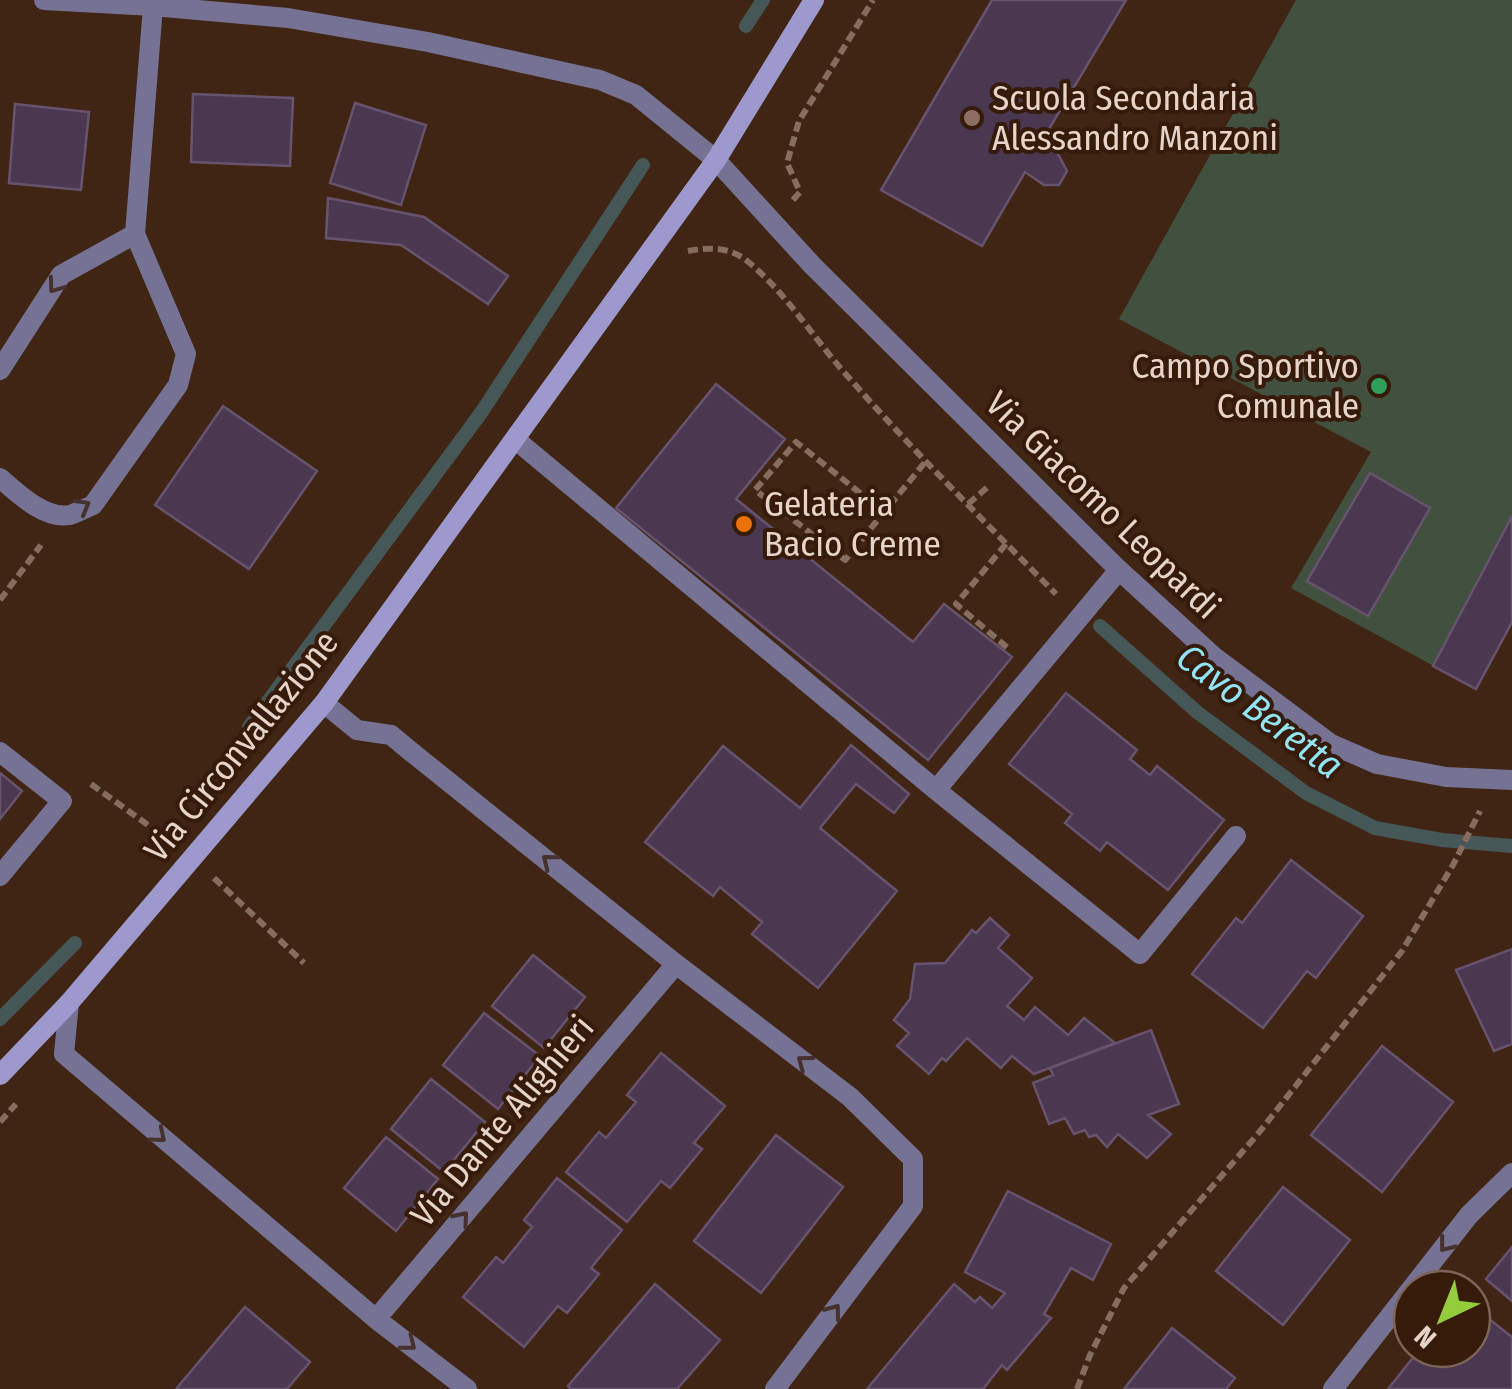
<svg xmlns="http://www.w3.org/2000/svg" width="1512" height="1389" font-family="'Fira Sans Condensed',sans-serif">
<rect width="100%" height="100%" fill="#402515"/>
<!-- green -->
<path fill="#42513f" d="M 1296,0 L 1512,0 L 1512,620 L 1476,689 L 1291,588 L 1371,452 L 1119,319 Z"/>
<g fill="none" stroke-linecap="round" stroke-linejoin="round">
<!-- stream -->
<path stroke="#455757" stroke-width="14" d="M 746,26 L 763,0
M 1100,626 L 1197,712 L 1306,793 L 1375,828 L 1442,840 L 1512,846
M 249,727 L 481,413 L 643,165
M 0,1019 L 75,943"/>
</g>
<!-- building -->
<path fill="#4a3750" stroke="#67536e" stroke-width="2.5" d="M 992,0 L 1126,0 L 1040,144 L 1058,154 L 1067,171 L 1059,185 L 1044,185 L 1025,172 L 982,246 L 881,190 Z
M 193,94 L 293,98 L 290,166 L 191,162 Z
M 355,103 L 426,125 L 401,205 L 330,183 Z
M 15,104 L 89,112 L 81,190 L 9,183 Z
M 328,198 L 424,217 L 508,276 L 488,304 L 401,245 L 326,238 Z
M 716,384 L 785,439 L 736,499 L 913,642 L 944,604 L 1012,657 L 928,760 L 616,508 Z
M 223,406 L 317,471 L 249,569 L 155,505 Z
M 1370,473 L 1430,508 L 1368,616 L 1307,581 Z
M 1512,516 L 1512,622 L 1476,689 L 1433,666 Z
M 1066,693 L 1137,750 L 1130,759 L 1150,775 L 1157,766 L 1224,820 L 1168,890 L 1107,842 L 1100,851 L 1065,823 L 1072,814 L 1009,764 Z
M 851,745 L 909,794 L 894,813 L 856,784 L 820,828 L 897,891 L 818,988 L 752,934 L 762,922 L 720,887 L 713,896 L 645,842 L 723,746 L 800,808 Z
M 0,773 L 22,791 L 0,819 Z
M 1291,860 L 1363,916 L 1316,978 L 1307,971 L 1263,1028 L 1192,974 L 1236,918 L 1242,923 Z
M 990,918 L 1009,935 L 998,948 L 1032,978 L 1007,1006 L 1024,1020 L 1035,1007 L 1068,1035 L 1084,1018 L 1115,1043 L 1034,1074 L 1012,1056 L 1001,1068 L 967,1038 L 946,1061 L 942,1058 L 929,1074 L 897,1046 L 909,1033 L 894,1020 L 910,999 L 915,964 L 945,963 L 972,930 L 976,933 Z
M 1512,949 L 1512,1044 L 1494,1051 L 1456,970 Z
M 533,955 L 585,997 L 544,1048 L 492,1006 Z
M 484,1013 L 540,1056 L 498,1109 L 443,1065 Z
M 1151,1030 L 1179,1104 L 1148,1115 L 1171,1134 L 1147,1158 L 1118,1134 L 1107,1147 L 1096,1135 L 1089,1137 L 1085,1130 L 1074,1134 L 1065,1118 L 1049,1124 L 1033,1083 L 1053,1075 L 1050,1068 Z
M 1382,1046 L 1453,1102 L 1382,1192 L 1311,1135 Z
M 661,1053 L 725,1106 L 694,1143 L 702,1149 L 670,1188 L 661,1181 L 627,1222 L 566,1172 L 599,1132 L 606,1138 L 636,1102 L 627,1095 Z
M 431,1079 L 485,1122 L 444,1172 L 391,1129 Z
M 776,1135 L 843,1187 L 761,1293 L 694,1241 Z
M 386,1137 L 438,1179 L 396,1231 L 344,1188 Z
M 557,1178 L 622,1230 L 591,1268 L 599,1274 L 567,1313 L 558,1306 L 524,1347 L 463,1297 L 496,1257 L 503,1263 L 532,1227 L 524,1220 Z
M 1283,1187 L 1350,1240 L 1283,1325 L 1216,1271 Z
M 1008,1191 L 1111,1244 L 1093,1280 L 1071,1268 L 1044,1314 L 1051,1318 L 1007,1370 L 1002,1365 L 983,1389 L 867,1389 L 954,1284 L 975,1302 L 980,1297 L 992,1308 L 1005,1293 L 965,1272 Z
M 1512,1247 L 1512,1301 L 1486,1279 Z
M 655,1284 L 720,1340 L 677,1389 L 571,1389 L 568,1386 Z
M 245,1307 L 310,1362 L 287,1389 L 176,1389 Z
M 1474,1307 L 1512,1337 L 1512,1389 L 1388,1389 L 1420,1349 L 1472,1349 Z
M 1172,1328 L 1235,1378 L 1226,1389 L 1124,1389 Z"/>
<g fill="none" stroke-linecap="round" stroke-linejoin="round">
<!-- path -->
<path stroke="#856e60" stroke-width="6" stroke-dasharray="10 5" stroke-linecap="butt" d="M 793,200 L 800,192 L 787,163 L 799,121 L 873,0
M 688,251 C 708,247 729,247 746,260 C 787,293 815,341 851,380 C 916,454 987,524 1056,594
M 968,504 L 990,485
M 884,512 L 796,442 L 755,490 L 845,560 L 926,461
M 1006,544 L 956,604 L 1010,650
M 0,600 L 41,545
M 91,784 L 166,838
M 214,878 L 304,963
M 0,1122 L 16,1104
M 1077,1389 L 1090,1355 L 1124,1288 L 1257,1135 L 1402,951 L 1453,865 L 1480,811"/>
<!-- lane -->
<path stroke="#757293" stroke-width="20" d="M 513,443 L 516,440 L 936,790 L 1140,954 L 1236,836
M 936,790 L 1119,570"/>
<!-- street -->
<path stroke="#757293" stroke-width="20" d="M 44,0 L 153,6 L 288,18 L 428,42 L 600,80 L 636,95 L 716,160 L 812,265 L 1119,570 L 1213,656 L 1331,744 L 1377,764 L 1446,777 L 1512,780
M 0,370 L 61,275 L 135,234
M 0,478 C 17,493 45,520 70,515 C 77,513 86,508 93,505 L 178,385 L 186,354 L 135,234 L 153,6
M 324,703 L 357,730 L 391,735 L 409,750 L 676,964 L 850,1097 L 913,1159 L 913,1206 L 775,1389
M 0,752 L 62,801 L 0,876
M 69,1003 L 64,1054 L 376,1319 L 467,1389
M 376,1319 L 676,964
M 1333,1389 L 1469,1215 L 1512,1173"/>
<!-- secondary -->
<path stroke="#9d99cd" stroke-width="20" d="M 0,1075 L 69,1003 L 324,703 L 716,160 L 814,0"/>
</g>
<!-- one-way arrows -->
<defs><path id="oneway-chevron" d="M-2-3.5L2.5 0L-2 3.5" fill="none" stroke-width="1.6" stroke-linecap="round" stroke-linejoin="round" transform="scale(2.5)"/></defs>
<g stroke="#46312d">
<use href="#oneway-chevron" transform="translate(55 286) rotate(126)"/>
<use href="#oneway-chevron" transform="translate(83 506) rotate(-30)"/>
<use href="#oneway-chevron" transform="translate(549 861) rotate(-141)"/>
<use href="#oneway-chevron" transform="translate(804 1062) rotate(-143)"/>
<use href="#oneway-chevron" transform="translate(159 1136) rotate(40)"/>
<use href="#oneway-chevron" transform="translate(462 1218) rotate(-50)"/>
<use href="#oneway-chevron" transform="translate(1446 1245) rotate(128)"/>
<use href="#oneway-chevron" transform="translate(834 1311) rotate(-53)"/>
<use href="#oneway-chevron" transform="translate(409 1344) rotate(38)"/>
</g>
<!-- markers -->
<circle fill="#8d6e63" stroke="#361b0b" stroke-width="4" cx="972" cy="118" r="10"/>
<circle fill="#2e9e5b" stroke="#361b0b" stroke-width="4" cx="1379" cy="386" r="10"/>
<circle fill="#e8710a" stroke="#361b0b" stroke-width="4" cx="744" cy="524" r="10"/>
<g text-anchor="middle" stroke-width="8" stroke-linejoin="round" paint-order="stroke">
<!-- poi labels -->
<g font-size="35" fill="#e6d4c9" stroke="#361b0b" text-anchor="start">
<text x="992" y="110">Scuola Secondaria<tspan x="992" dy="40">Alessandro Manzoni</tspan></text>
<text x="1359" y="378" text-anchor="end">Campo Sportivo<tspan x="1359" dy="40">Comunale</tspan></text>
<text x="764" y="516">Gelateria<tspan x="764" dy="40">Bacio Creme</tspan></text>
</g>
<!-- street labels -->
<g font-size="35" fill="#e6d4c9" stroke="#361b0b">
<text transform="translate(1103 505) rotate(44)" y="12">Via Giacomo Leopardi</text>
<text transform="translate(241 746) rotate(-51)" y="12">Via Circonvallazione</text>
<text transform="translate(502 1121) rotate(-50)" y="12">Via Dante Alighieri</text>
</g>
<!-- water labels -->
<g font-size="38" font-style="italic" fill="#92e4f2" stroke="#361b0b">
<text transform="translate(1260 711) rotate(37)" y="13">Cavo Beretta</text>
</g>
</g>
<!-- north arrow -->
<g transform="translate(1442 1319) rotate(223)"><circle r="48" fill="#361b0b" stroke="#7c6557" stroke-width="2.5"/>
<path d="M0-8L18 38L0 25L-18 38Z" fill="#94cc3c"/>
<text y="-15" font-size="28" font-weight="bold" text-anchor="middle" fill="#e6d4c9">N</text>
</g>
</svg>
